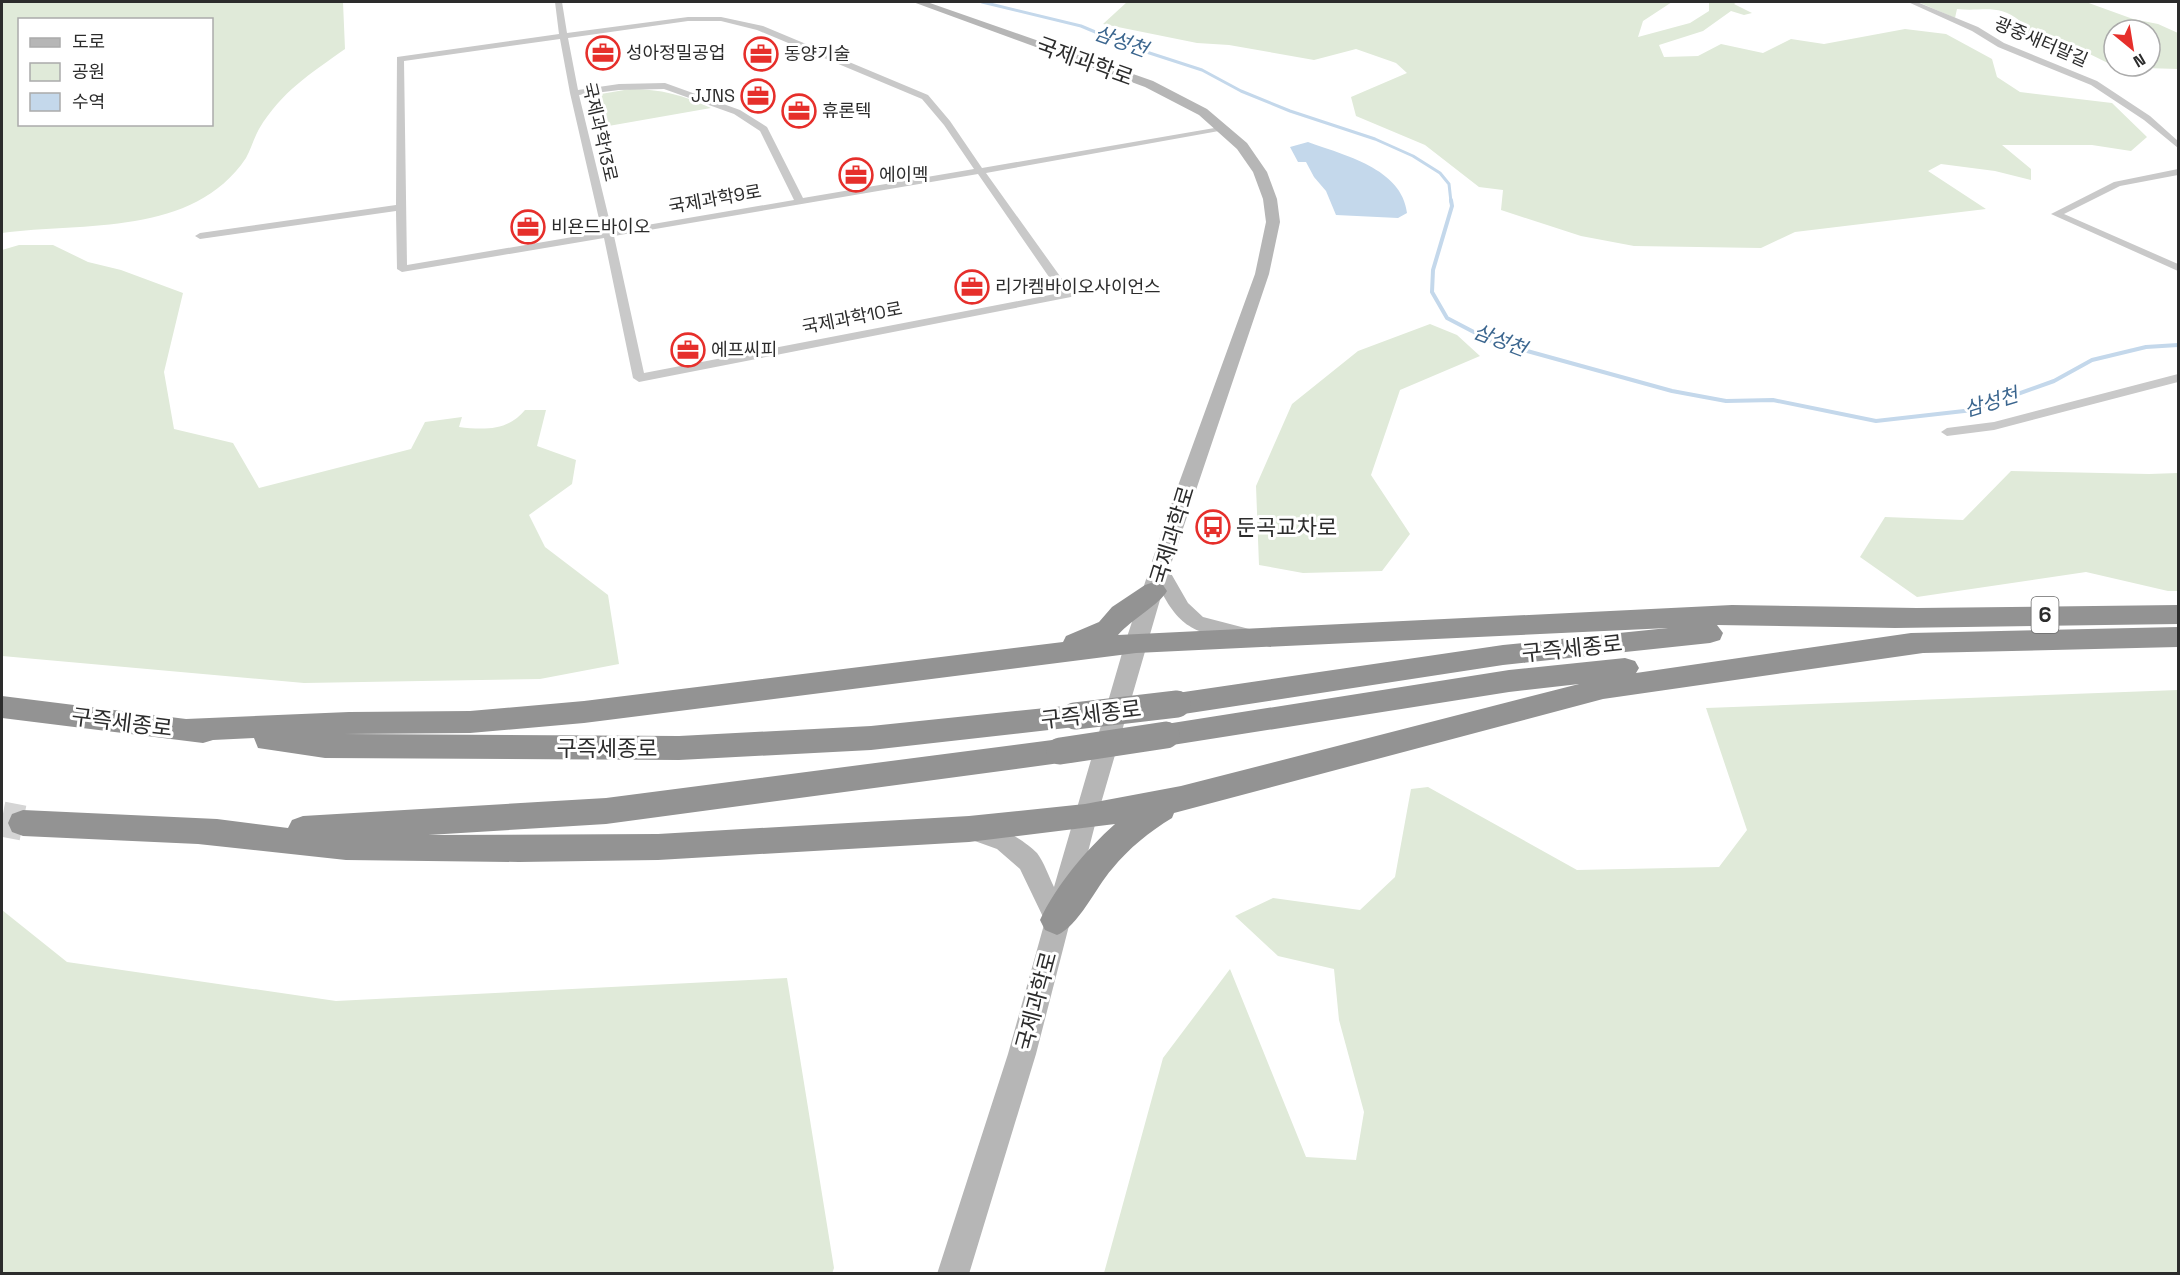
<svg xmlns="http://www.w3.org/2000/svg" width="2180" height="1275" font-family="'Space Grotesk','Noto Sans KR',sans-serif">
<rect width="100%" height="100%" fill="#fff"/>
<!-- green -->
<path fill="#e0ead9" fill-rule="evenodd" d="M 2,2 L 343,2 L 345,49 C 310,74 282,91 259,129 C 254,138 251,149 246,158 C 193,237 84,222 2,233 ZM 20,20 L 212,20 L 212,124 L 20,124 Z
M 1127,2 L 1672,2 L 1643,21 L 1638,37 L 1690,23 L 1709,11 L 1709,2 L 1737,2 L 1734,4 L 1752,13 L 1744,15 L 1731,11 L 1703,31 L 1659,45 L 1664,57 L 1698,56 L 1721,44 L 1763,53 L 1791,39 L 1824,44 L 1905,29 L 1946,34 L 1992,59 L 1997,77 L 2020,92 L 2112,103 L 2147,137 L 2131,151 L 2092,145 L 2002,145 L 2031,169 L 2031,180 L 1995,171 L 1941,164 L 1928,171 L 1986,209 L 1795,232 L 1761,248 L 1634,246 L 1581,236 L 1501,210 L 1503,190 L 1479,187 L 1425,145 L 1356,116 L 1351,97 L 1407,73 L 1396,63 L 1356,49 L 1314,60 L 1229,45 L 1197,43 L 1103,24 Z
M 1918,2 L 2086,2 L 2133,19 L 2158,24 L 2178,33 L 2178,69 L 2145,68 L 2143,72 L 2116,66 L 2150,66 L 2150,30 L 2114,30 L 2114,66 L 2057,38 L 2016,32 L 2013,26 L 2020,21 C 1997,3 1983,12 1957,9 L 1955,18 Z
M 630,89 C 661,89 683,95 711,108 L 597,128 L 590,102 L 601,94 Z
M 19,245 L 53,245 L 88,262 L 121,270 L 183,293 L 164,372 L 174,429 L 233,443 L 259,488 L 411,449 L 425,422 L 462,417 L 459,427 C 484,430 508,431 525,410 L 546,410 L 537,446 L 576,460 L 572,484 L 529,515 L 545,547 L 608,595 L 619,664 L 540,679 L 304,683 L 2,656 L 2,250 Z
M 1430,324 L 1457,335 L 1480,356 L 1400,390 L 1371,475 L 1410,534 L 1382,571 L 1303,573 L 1259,565 L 1256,486 L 1292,404 L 1358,351 Z
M 2011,471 L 2149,474 L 2178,473 L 2178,591 L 2168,591 L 2086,572 L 1917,597 L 1860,557 L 1885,517 L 1963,520 Z
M 2178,690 L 2178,1273 L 1104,1273 L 1163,1058 L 1230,969 L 1306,1157 L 1356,1160 L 1364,1112 L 1339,1020 L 1334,969 L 1278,956 L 1235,916 L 1273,898 L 1360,910 L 1395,877 L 1411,789 L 1428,787 L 1577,870 L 1719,867 L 1747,830 L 1706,708 Z
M 2,910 L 67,962 L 336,1001 L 787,978 L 834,1268 L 832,1274 L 2,1273 Z"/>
<!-- water -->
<path fill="#c4d8eb" d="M 1308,142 C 1343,155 1402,168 1407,213 L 1398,218 L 1336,215 L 1326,191 L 1314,177 L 1306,162 L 1298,162 L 1290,147 Z"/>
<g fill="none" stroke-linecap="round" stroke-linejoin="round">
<!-- stream-far1 -->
<path stroke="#c4d8eb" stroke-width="3" d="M 982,2 L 1081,26 L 1131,47 L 1202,70 L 1241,91 L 1290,111 L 1375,139 L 1413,156 L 1440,173 L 1449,184 L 1451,202"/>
<!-- stream -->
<path stroke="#c4d8eb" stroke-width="4" d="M 1451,200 L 1452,206 L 1433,270 L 1432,292 L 1447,318 L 1491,341 L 1672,391 L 1726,401 L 1773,400 L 1876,421 L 1973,410 L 2054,381 L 2092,360 L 2146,347 L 2178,345"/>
<!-- highway-tunnel -->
<path stroke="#d5d5d5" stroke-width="35" stroke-dasharray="35 18" stroke-linecap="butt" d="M 2,819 L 23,823"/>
<!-- street -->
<path fill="#c9c9c9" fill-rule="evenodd" d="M 555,2 L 562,2 L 567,33 L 688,17 L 721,17 L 763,26 L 928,95 L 950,121 L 982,168 L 1226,126 L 1230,129 L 986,173 L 1062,279 L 1072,295 L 1071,297 L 639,382 L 633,378 L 604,238 L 402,272 L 397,269 L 396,211 L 200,239 L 195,236 L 200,233 L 396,205 L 397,57 L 559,34 ZM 688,21 L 721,21 L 757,30 L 922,99 L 944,125 L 974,169 L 803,198 L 767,127 L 740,110 L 665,83 L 619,84 L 578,90 L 568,38 ZM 560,39 L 570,93 L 602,232 L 407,265 L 404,61 ZM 664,89 L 734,114 L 760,131 L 794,200 L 612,231 L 579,95 L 619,90 ZM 978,174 L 1060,293 L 644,373 L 614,236 Z
M 1908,2 L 1917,2 L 1978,27 L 2004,43 L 2097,81 L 2150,116 L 2178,141 L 2178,148 L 2144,120 L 2091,85 L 1998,47 L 1972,31 Z
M 2178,169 L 2178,175 L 2120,186 L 2064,214 L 2178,264 L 2178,271 L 2051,214 L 2114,182 Z
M 2178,374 L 2178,382 L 1994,430 L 1947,436 L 1941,432 L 1947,428 L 1994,422 Z"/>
<!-- secondary -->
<path fill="#b6b6b6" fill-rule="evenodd" d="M 913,2 L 927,2 L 1153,81 L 1207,109 L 1247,143 L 1267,172 L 1277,199 L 1280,222 L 1269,274 L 1169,570 L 1188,603 L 1203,617 L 1253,630 L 1256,635 L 1253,640 L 1246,643 C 1203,632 1184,635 1162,593 L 1097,817 L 1036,1054 L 969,1274 L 937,1274 L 1008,1054 L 1045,921 L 1020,869 L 997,849 L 961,836 L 958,829 L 961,822 C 982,815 1023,838 1037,853 C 1044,862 1049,877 1054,887 L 1125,643 L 1167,516 L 1255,274 L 1266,222 L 1263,199 L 1253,172 L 1237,149 L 1199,115 L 1145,87 Z"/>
<!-- highway -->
<path fill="#939393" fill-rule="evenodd" d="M 1154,582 L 1163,585 L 1167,591 C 1159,605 1132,619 1118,635 L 1732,605 L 1917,608 L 2178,605 L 2178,624 L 1895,628 L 1717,625 L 1723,633 L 1720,640 L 1710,643 L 1503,665 L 1177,715 L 1167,712 L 1163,704 L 1167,696 L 1177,693 L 1503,645 L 1668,628 L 1136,653 L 584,723 L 470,733 L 344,734 L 679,736 L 871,726 L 1075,705 L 1085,708 L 1089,716 L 1085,724 L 1075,727 L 871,750 L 679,760 L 325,758 L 258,748 L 254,738 L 213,740 L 203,743 L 2,718 L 2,696 L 186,719 L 349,712 L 470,711 L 584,701 L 1063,642 L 1066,636 L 1099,622 L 1112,607 L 1145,585 Z
M 2178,627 L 2178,647 L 1923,653 L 1603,699 L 1174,813 L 1172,818 C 1149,832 1129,848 1112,869 C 1096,887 1078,927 1057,935 L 1045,930 L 1040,920 C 1057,884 1086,850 1115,824 L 969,842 L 658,860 L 519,862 L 346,860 L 198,844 L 23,836 L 12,832 L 8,823 L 12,814 L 23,810 L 217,819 L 288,828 L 292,820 L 303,816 L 606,798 L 1060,739 L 1070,743 L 1075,751 L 1070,759 L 1060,763 L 606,824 L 428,835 L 658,834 L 969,816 L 1085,804 L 1181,786 L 1579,684 L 1509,692 L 1166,746 L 1156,743 L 1151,735 L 1156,727 L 1166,724 L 1509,670 L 1625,658 L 1635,661 L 1639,668 L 1636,673 L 1911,633 Z"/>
<!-- highway-bridge -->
<path stroke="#939393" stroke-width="27" d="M 1075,716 L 1177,704
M 1060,751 L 1166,735"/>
</g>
<!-- icons -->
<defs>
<symbol id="office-ring" viewBox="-11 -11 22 22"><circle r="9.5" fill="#fff" stroke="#e62f2b" stroke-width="1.5"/><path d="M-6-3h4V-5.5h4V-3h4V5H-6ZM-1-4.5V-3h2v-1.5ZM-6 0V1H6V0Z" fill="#e62f2b"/></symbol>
<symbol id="bus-ring" viewBox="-11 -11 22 22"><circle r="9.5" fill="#fff" stroke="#e62f2b" stroke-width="1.5"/><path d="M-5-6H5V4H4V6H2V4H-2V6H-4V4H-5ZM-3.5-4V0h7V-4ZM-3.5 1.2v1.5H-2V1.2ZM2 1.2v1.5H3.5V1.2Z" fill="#e62f2b"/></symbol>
</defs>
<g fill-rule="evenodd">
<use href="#office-ring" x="584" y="34" width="38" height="38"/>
<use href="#office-ring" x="742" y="35" width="38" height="38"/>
<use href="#office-ring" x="739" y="77" width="38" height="38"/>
<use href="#office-ring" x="780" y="92" width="38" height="38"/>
<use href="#office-ring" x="837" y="156" width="38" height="38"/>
<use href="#office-ring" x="509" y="208" width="38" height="38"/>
<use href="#office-ring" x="953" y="268" width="38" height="38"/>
<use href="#office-ring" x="669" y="331" width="38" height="38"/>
<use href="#bus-ring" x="1194" y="508" width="38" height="38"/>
</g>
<g text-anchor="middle" stroke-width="6" stroke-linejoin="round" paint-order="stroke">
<!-- far-street labels -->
<g font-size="18" fill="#2c2c2c" stroke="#fff">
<text transform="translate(2041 42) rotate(23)" y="6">광중새터말길</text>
<text transform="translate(600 132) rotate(77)" y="6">국제과학13로</text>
<text transform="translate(715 199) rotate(-10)" y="6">국제과학9로</text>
<text transform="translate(852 318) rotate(-11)" y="6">국제과학10로</text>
</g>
<!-- far-poi labels -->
<g font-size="18" fill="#2c2c2c" stroke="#fff" text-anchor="start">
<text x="626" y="59">성아정밀공업</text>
<text x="784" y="60">동양기술</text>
<text x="735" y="102" text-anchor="end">JJNS</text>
<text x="822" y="117">휴론텍</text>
<text x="879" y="181">에이멕</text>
<text x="551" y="233">비욘드바이오</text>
<text x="995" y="293">리가켐바이오사이언스</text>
<text x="711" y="356">에프씨피</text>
</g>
<!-- far-water labels -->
<g font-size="20" font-style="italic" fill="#3a658e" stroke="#fff">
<text transform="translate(1121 41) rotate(20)" y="7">삼성천</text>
<text transform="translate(1500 340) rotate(21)" y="7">삼성천</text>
<text transform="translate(1991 402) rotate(-17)" y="7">삼성천</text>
</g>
<!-- shield labels -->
<rect fill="#fff" stroke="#6b6b6b" stroke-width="1.5" x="2031.5" y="597" width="27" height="36" rx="4.5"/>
<g font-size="21" font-weight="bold" fill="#2c2c2c">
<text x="2045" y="622">6</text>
</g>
<!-- street labels -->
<g font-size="22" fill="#2c2c2c" stroke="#fff">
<text transform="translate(1085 61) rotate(20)" y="8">국제과학로</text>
<text transform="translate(1172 535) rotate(-73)" y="8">국제과학로</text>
<text transform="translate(1572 648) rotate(-6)" y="8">구즉세종로</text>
<text transform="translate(1091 714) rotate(-7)" y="8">구즉세종로</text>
<text transform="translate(122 722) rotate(7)" y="8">구즉세종로</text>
<text x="607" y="756">구즉세종로</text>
<text transform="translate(1036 1001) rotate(-75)" y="8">국제과학로</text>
</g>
<!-- poi labels -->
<g font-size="22" fill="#2c2c2c" stroke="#fff" text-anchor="start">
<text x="1236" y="535">둔곡교차로</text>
</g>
</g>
<!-- border -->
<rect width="2180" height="1275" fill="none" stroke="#2c2c2c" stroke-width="6"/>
<!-- legend -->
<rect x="18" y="18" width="195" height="108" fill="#ffffff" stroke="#ababab" stroke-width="1.5"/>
<rect x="30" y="38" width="30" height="9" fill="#b6b6b6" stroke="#ababab" stroke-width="1.5"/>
<text x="72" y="48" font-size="18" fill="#2c2c2c">도로</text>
<rect x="30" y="63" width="30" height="18" fill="#e0ead9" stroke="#ababab" stroke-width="1.5"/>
<text x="72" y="78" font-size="18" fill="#2c2c2c">공원</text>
<rect x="30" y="93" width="30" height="18" fill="#c4d8eb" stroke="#ababab" stroke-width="1.5"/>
<text x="72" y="108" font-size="18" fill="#2c2c2c">수역</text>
<!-- north arrow -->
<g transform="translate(2132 48) rotate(150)"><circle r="28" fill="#ffffff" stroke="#ababab" stroke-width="1.5"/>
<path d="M0-4.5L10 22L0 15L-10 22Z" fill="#e62f2b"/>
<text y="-9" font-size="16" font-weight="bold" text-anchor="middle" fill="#2c2c2c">N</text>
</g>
</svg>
